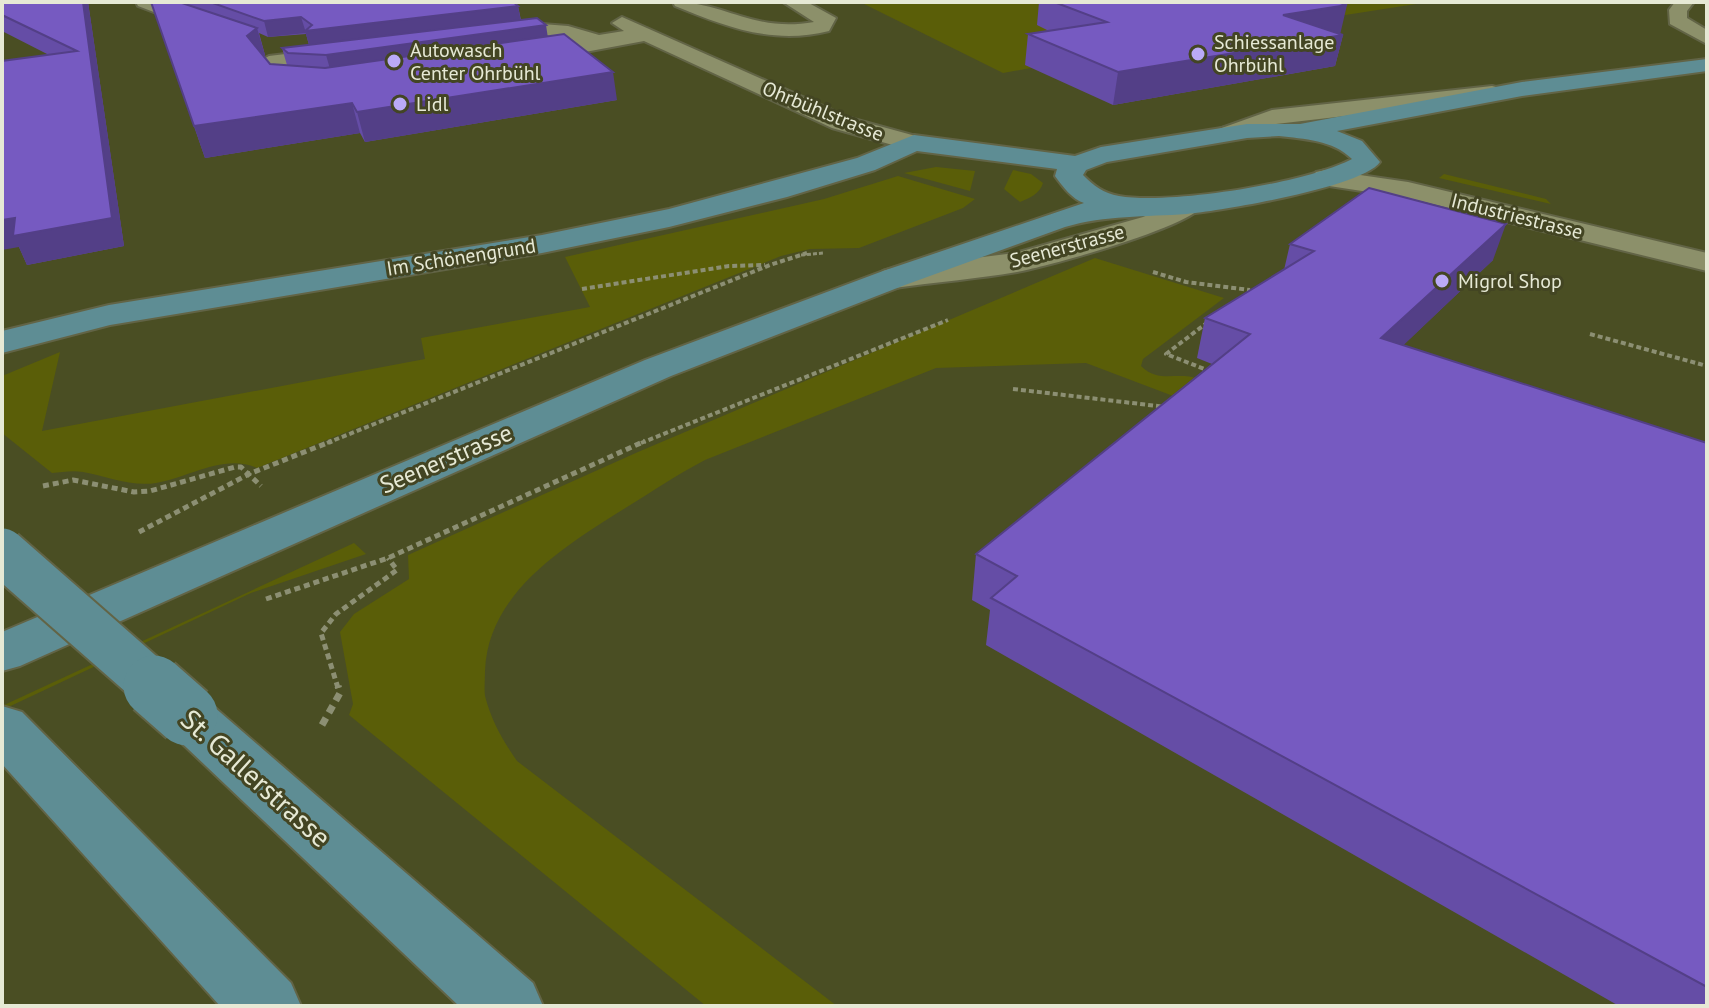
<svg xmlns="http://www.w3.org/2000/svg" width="1709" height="1008" font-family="'PT Sans',sans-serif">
<rect width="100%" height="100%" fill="#434523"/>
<!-- built -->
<path fill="#4a4e23" d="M 2,2 L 1707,2 L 1707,1006 L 2,1006 Z"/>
<!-- green -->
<path fill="#5a5e08" d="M 860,2 L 1429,2 L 1038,63 L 1042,66 L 1003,73 Z
M 936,167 L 975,171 L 970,191 L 904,173 Z
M 1013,170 L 1031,174 L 1043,183 C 1040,194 1029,198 1020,202 L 1004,189 Z
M 1444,174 L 1546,199 L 1551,204 L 1439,178 Z
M 898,176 L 975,199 L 963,208 L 859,248 L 810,249 L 781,256 L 257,468 C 224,453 188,478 156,483 C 131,487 106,476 83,472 C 73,470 62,472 52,473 L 2,433 L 2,376 L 60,352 L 42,431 L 425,359 L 421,338 L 590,307 L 565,257 L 824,199 Z
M 1095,258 L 1224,298 L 1143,359 L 1141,366 C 1159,384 1177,371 1199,379 L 1189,402 L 1086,363 L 936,368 L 705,460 C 678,474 653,491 627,507 C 567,545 488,591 485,671 C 485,679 484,688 485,696 C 491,720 503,741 517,761 L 837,1006 L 706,1006 L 349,715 L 353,704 L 340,632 L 354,614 L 409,579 L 408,555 L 638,452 Z
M 354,543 L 366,554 L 251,593 L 2,710 L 2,706 Z"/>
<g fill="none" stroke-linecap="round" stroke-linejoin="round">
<defs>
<path id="minor" d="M 136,2 L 162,2 L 215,22 L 218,26 L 215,30 L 201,30 L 138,6 Z
M 673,2 C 726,2 754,33 814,22 L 783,2 L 807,2 L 836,18 L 829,31 C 773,45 726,27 675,6 Z
M 1675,2 L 1694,2 L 1687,11 L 1687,18 L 1707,30 L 1707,44 L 1670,24 L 1669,10 Z
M 622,17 L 850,118 L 923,138 L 927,143 L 923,148 L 914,151 L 832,128 L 644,41 L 526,63 L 515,57 L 519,53 L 557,46 L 560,41 L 570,38 L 542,35 L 487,42 L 477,36 L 487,30 L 542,24 L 568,26 L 599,35 L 624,31 L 612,23 Z
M 343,47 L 354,53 L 350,57 L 269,68 L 258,62 L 269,56 Z
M 1492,86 L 1500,88 L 1504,93 L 1500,98 L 1276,124 L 1237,139 L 1219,139 L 1215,134 L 1219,129 L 1272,110 Z
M 1326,170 L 1408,182 L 1707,253 L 1707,271 L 1408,198 L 1316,184 L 1312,178 L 1316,172 Z
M 1188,197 L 1198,200 L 1202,206 C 1187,228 1049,266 1017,272 C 977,279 935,282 894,288 L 883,285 L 878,278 L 883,271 L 894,268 L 1015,253 L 1143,217 Z"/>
<path id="major" d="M 1707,59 L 1707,71 L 1522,96 L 1337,131 L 1362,141 L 1380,162 C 1363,187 1221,211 1187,214 C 1145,217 1106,215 1065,227 L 905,285 L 671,376 L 20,666 L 2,671 L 2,632 L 645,360 L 883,271 L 1084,203 C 1072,199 1063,187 1055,176 L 1057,169 L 917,151 L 875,170 L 787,197 L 669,227 L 542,253 L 110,325 L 2,353 L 2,331 L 109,305 L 542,235 L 669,209 L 857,158 L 914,135 L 1075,156 L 1101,147 L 1247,124 L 1300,124 L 1522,82 ZM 1279,136 C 1304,139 1333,140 1352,159 C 1307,183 1170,205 1119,196 C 1103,193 1094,186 1083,175 L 1086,170 L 1107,162 L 1247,138 Z
M 187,694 L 206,700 L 533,983 L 543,1006 L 459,1006 L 168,730 L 160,715 L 168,700 Z
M 2,706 L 22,712 L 291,983 L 301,1006 L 220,1006 L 2,764 Z"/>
</defs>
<!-- minor casing -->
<use href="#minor" stroke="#626446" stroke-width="4"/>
<!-- major casing -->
<use href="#major" stroke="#626446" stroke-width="4"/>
<!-- path-far3 -->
<path stroke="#8c8f73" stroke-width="3" stroke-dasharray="4 2" stroke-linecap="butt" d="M 801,255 L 824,253"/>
<!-- path-far2 -->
<path stroke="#8c8f73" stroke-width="4" stroke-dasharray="5 3" stroke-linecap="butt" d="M 1153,272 L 1186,282 L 1250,290
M 582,289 L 729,266 L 765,265
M 1208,322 L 1166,354 L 1212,372
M 1590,334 L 1707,366
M 1013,389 L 1166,407
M 327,443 L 770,265 L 807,253
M 641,443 L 948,320"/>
<!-- path-far1 -->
<path stroke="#8c8f73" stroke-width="5" stroke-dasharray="6 4" stroke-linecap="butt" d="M 43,486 L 73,480 L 134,492 L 150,491 L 235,467 L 241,467 L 261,486
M 139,532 L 249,474 L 332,441
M 266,599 L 388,558 L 645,441
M 338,688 L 321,633 L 336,614 L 397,570 L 388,558"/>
<!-- path -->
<path stroke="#8c8f73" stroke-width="7" stroke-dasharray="8 6" stroke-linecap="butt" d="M 322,725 L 340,693 L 338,686"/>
<!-- minor -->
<use href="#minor" fill="#8c906a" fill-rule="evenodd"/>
<!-- major -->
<use href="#major" fill="#5e8d94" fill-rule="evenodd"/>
<defs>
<path id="major-bridge-far1" d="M 2,552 L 157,688"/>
<path id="major-bridge" d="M 154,686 L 187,715"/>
</defs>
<!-- major-bridge-far1 casing -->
<use href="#major-bridge-far1" stroke="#626446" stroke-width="51" stroke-linecap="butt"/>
<!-- major-bridge casing -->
<use href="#major-bridge" stroke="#626446" stroke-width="65" stroke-linecap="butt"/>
<!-- major-bridge-far1 -->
<use href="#major-bridge-far1" stroke="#5e8d94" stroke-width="47"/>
<!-- major-bridge -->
<use href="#major-bridge" stroke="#5e8d94" stroke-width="61"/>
</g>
<!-- wall -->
<path fill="#654da6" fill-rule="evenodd" d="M 2,2 L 88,2 L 124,246 L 27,265 L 19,247 L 49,55 L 2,31 Z
M 151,2 L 513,2 L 518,6 L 521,20 L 548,36 L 617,100 L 365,142 L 360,133 L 205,158 ZM 259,33 L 268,37 L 306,34 L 309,45 L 282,48 L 287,65 L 270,64 L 264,56 L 265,55 Z
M 1039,2 L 1336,2 L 1340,34 L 1343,35 L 1335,66 L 1113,105 L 1025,65 L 1028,34 L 1049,31 L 1037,25 Z
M 1290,244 L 1493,260 L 1403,345 L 1707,443 L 1707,1006 L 1619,1006 L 986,645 L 990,610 L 972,600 L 976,554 L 1212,364 L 1197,358 L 1205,318 L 1284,270 Z"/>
<!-- shaded-wall -->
<path fill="#533f87" d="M 83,2 L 88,2 L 124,246 L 27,265 L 19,247 L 2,250 L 2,220 L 15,218 L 112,218 Z
M 1347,5 L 1340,35 L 1283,15 Z
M 518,6 L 521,22 L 310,48 L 305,31 Z
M 301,17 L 306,33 L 268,37 L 264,21 Z
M 546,25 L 549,45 L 332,76 L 326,55 Z
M 257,28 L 265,55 L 255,63 L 247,36 Z
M 1343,35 L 1335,66 L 1113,105 L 1118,72 Z
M 613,72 L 617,100 L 365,142 L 357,112 Z
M 352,103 L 360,133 L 205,158 L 194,126 Z
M 1506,224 L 1493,260 L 1369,378 L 1381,338 Z"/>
<!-- building -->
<path fill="#765ac1" stroke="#533f87" stroke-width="2" d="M 2,2 L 83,2 L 112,218 L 13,236 L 15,218 L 2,220 L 2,61 L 77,51 L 2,15 Z
M 151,2 L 179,2 L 257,28 L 247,36 L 270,64 L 325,68 L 564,34 L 613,72 L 357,112 L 352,103 L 194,126 Z
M 210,2 L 513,2 L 518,6 L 305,31 L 312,25 L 301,17 L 264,21 Z
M 1054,2 L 1336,2 L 1347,5 L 1283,15 L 1343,35 L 1118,72 L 1028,34 L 1107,22 Z
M 537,18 L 546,25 L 326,55 L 288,53 L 282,48 Z
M 1369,188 L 1506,224 L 1381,338 L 1707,443 L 1707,987 L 991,598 L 1017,576 L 976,554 L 1250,334 L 1205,318 L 1314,251 L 1290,244 Z"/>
<!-- markers -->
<g fill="#baaaf7" stroke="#434523" stroke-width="3">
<circle cx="1198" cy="54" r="8"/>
<circle cx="394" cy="61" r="8"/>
<circle cx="400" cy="104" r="8"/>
<circle cx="1442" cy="281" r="8"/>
</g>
<g text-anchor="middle" stroke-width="6" stroke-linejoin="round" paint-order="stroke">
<!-- far-poi labels -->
<g font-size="20" fill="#e6e9d5" stroke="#434523" text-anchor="start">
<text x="1214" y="49">Schiessanlage<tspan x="1214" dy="23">Ohrbühl</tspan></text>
<text x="410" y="57">Autowasch<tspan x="410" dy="23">Center Ohrbühl</tspan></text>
<text x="416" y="111">Lidl</text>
<text x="1458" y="288">Migrol Shop</text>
</g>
<!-- far-street labels -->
<g font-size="20" fill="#e6e9d5" stroke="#434523">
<text transform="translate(823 111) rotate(22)" y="7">Ohrbühlstrasse</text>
<text transform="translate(1517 216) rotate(14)" y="7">Industriestrasse</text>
<text transform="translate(1067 246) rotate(-15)" y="7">Seenerstrasse</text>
<text transform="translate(461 257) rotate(-9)" y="7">Im Schönengrund</text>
</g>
<!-- street labels -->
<g font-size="24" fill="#e6e9d5" stroke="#434523">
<text transform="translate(446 459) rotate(-23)" y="8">Seenerstrasse</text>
</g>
<!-- near-street labels -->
<g font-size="28" fill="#e6e9d5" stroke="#434523">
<text transform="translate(256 778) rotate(42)" y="10">St. Gallerstrasse</text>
</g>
</g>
<!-- border -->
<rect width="1709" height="1008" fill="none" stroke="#e6e9d5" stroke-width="8"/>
</svg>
